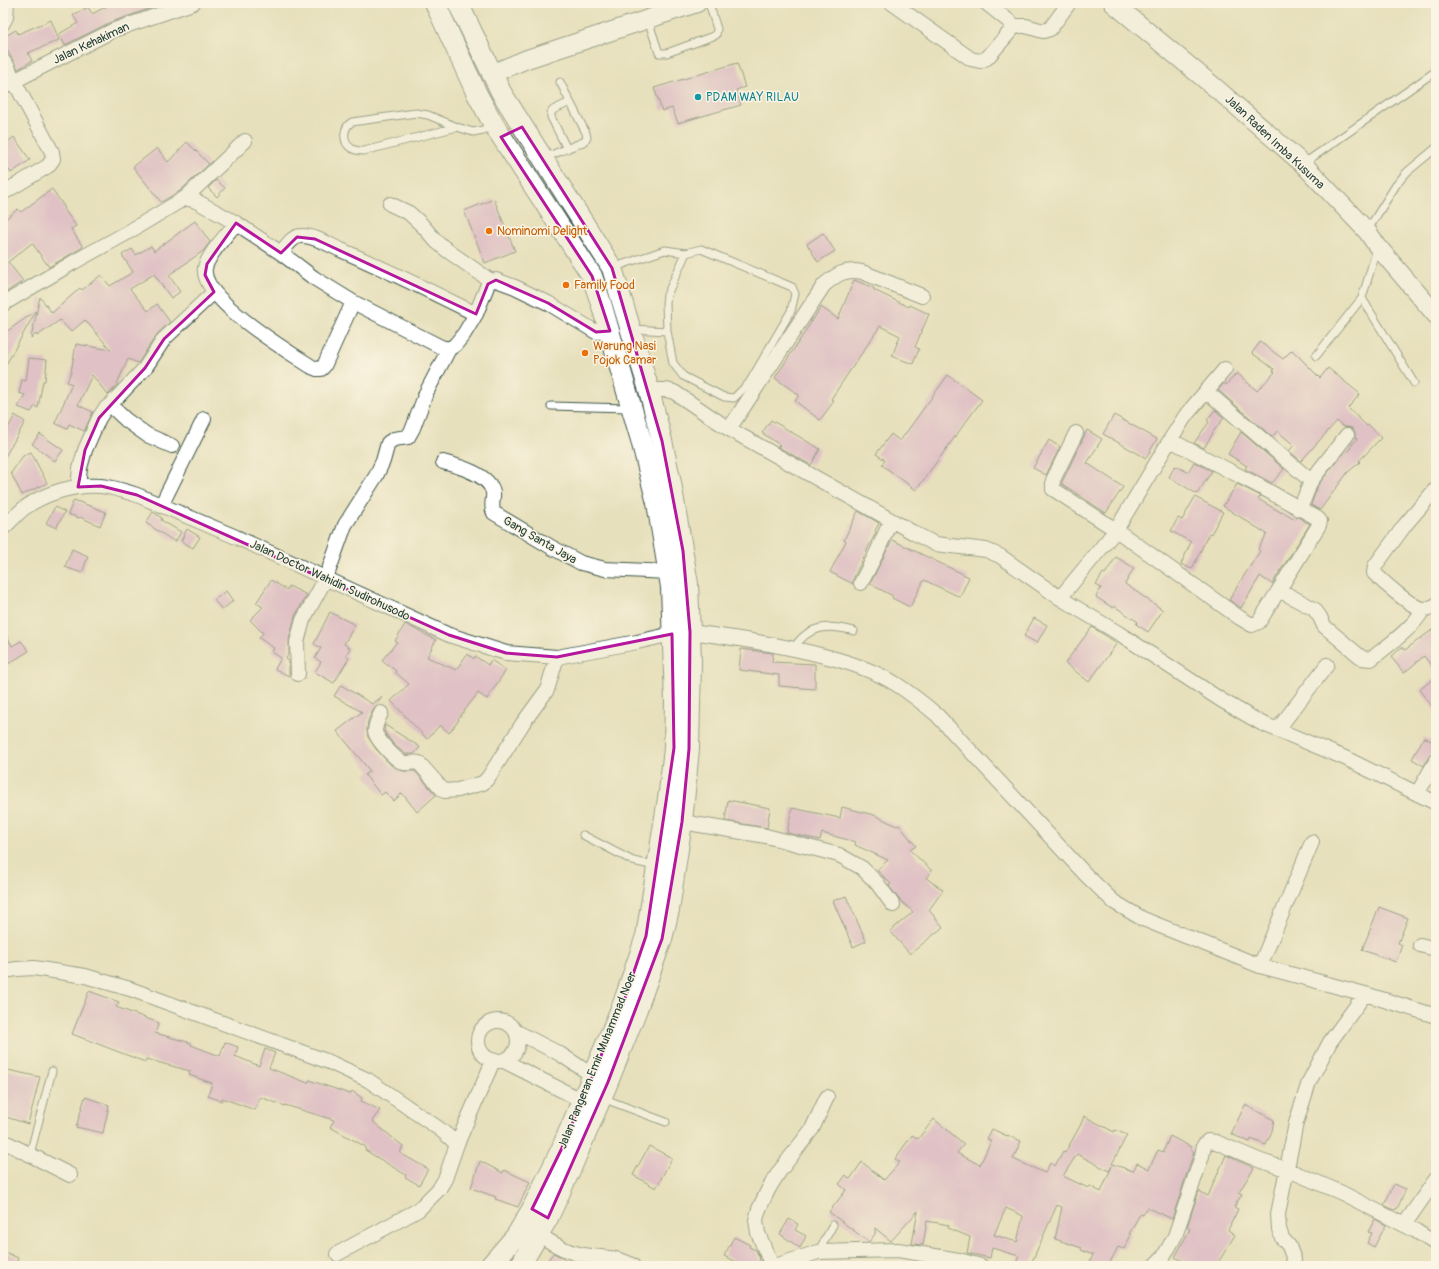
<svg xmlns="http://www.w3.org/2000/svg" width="1439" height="1269" font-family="Pangolin,sans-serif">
<rect width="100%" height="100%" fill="#fcf5e5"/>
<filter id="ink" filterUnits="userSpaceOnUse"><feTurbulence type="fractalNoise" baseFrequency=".025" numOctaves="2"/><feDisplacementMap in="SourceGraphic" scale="8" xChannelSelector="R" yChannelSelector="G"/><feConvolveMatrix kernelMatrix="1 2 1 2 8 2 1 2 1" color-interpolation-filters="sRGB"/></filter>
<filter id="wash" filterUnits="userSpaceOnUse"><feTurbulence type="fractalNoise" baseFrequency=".012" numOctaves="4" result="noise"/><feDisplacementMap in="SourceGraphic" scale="16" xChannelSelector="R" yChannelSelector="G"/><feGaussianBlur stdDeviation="0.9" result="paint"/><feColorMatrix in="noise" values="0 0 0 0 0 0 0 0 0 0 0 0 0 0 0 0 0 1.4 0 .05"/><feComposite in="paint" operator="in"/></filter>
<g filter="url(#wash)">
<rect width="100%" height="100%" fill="#e7e0bc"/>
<g id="blocks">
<!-- building -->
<path fill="#d79cd1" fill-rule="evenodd" d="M 113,3 L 166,3 L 111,22 L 65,45 L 59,34 L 78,23 L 73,15 L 88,7 L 92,14 Z
M 51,20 L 59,40 L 28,53 L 32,61 L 18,69 L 3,43 L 3,37 L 16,30 L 18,34 Z
M 737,63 L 745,87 L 736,90 L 741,105 L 678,123 L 672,108 L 662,111 L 654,88 Z
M 14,137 L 30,160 L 11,173 L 9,170 L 3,174 L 3,145 Z
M 187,142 L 209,164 L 180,191 L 161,202 L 133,167 L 157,148 L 168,162 Z
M 216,180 L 225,188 L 217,197 L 208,188 Z
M 52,189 L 65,208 L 64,209 L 76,226 L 71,229 L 83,247 L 49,267 L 32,243 L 8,262 L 23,281 L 3,294 L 3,221 L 18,209 L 21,212 Z
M 494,199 L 515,251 L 485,263 L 464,211 Z
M 195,221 L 210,242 L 203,251 L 169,275 L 180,292 L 171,298 L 154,274 L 130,289 L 148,311 L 157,304 L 170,322 L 157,334 L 138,363 L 128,359 L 117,384 L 118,384 L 108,395 L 92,375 L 78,405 L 93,412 L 84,431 L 69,424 L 67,429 L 55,423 L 72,384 L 67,382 L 71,372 L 76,344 L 111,350 L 85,320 L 71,332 L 60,320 L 37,336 L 36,334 L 31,338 L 40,297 L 52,313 L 80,288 L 82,290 L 101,275 L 110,286 L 133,272 L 122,255 L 132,249 L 136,255 L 151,246 L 154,251 Z
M 823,233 L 835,251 L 818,262 L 807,244 Z
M 854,280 L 874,288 L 874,290 L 909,307 L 910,305 L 929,314 L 915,347 L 919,349 L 913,364 L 892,356 L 900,336 L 880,326 L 831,399 L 834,401 L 820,420 L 795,401 L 799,395 L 775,378 L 821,307 L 838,319 Z
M 36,311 L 3,370 L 3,334 Z
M 1260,342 L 1283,359 L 1292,350 L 1320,378 L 1328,368 L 1360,394 L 1348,408 L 1367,426 L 1369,425 L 1381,438 L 1359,461 L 1360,462 L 1348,472 L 1320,510 L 1311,505 L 1318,485 L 1340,457 L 1351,448 L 1350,447 L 1357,439 L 1355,437 L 1355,432 L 1352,428 L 1348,427 L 1344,427 L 1337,421 L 1301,461 L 1289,451 L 1294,445 L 1277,431 L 1272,437 L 1218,390 L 1224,383 L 1226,385 L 1237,373 L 1257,391 L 1275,372 L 1273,371 L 1274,369 L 1252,353 Z
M 29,358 L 47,360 L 45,381 L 43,381 L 38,408 L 35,406 L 31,412 L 18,407 L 25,395 L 19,393 L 22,380 L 26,381 Z
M 948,375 L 982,400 L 916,490 L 882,465 L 885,460 L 876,454 L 891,434 L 900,441 Z
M 1215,410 L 1224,418 L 1212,433 L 1213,433 L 1204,448 L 1194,443 L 1209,422 L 1207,420 Z
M 15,415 L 25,422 L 3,460 L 3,438 Z
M 1114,415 L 1157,439 L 1146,458 L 1103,434 Z
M 771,420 L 820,449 L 811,465 L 778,447 L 780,445 L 762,433 Z
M 1087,430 L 1102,439 L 1087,463 L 1123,487 L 1106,513 L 1062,484 L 1062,482 Z
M 1241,432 L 1284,469 L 1272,483 L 1245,469 L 1247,466 L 1228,454 Z
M 40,434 L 63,450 L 55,461 L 32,444 Z
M 1049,440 L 1060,447 L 1046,475 L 1033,468 Z
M 31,452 L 47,483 L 22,495 L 11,473 L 23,456 Z
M 1194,462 L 1212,471 L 1197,494 L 1169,477 L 1175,466 L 1188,472 Z
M 1237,484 L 1261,496 L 1258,499 L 1282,513 L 1283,512 L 1295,519 L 1298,517 L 1310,524 L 1272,584 L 1260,576 L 1241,608 L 1229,600 L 1245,574 L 1260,551 L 1258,549 L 1267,534 L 1223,506 Z
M 1195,497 L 1223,512 L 1211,534 L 1209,533 L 1192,569 L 1181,564 L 1191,542 L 1171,531 L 1178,518 L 1182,520 Z
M 74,500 L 106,512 L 100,526 L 80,517 L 79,518 L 68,514 Z
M 55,507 L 65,512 L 56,528 L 46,523 Z
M 858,511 L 879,523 L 875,531 L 876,532 L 853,579 L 853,584 L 830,572 L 846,541 L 844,540 Z
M 153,512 L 162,518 L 161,520 L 181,532 L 175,542 L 146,523 Z
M 187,529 L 200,537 L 193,548 L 181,541 Z
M 892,540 L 969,577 L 960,597 L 924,580 L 910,607 L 892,598 L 893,596 L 870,584 Z
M 72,549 L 88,556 L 82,573 L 65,567 Z
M 1116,557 L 1134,568 L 1125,584 L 1163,610 L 1148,632 L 1136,624 L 1138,622 L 1114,606 L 1113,608 L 1096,597 L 1101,588 L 1096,585 L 1103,573 L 1105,574 Z
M 271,580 L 287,590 L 289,586 L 307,595 L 295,616 L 289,640 L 289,653 L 286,659 L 289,661 L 289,676 L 275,669 L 281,658 L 272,652 L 274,648 L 259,638 L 263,633 L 250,620 L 263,607 L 256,603 Z
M 226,591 L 233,601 L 222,610 L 214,600 Z
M 330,612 L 355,625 L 344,644 L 350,648 L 346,656 L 349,658 L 334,683 L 315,672 L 321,662 L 315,658 L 321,648 L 314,644 Z
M 1034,618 L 1047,625 L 1037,643 L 1024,636 Z
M 405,624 L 436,640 L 427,657 L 456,670 L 467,654 L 474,659 L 475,656 L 488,665 L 491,660 L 506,670 L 487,699 L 478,693 L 458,719 L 459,720 L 449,733 L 440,725 L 427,739 L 391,701 L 409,684 L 395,672 L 396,671 L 382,660 L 397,642 L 395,641 Z
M 1092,627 L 1117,643 L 1089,682 L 1065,663 Z
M 1436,627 L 1436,672 L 1424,656 L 1404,673 L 1391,657 L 1402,647 L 1405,650 Z
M 3,629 L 12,646 L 21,641 L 29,651 L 3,667 Z
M 741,649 L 773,653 L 772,662 L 815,664 L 815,689 L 779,686 L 779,675 L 739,670 Z
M 1436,677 L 1436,711 L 1419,690 Z
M 341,685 L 372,704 L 382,697 L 373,710 L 368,721 L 367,730 L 368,737 L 376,749 L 391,765 L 403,771 L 415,771 L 436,795 L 417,812 L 402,793 L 394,801 L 385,792 L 381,795 L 365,775 L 370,771 L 337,731 L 362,712 L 334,696 Z
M 385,725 L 420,747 L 414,754 L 405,754 L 393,744 L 386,734 L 384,730 Z
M 1424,737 L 1436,744 L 1436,753 L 1432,753 L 1429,756 L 1424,766 L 1412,759 Z
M 728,800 L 770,808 L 767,828 L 725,821 Z
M 842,807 L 874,815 L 897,826 L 899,825 L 916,846 L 910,850 L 932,871 L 926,878 L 943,890 L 929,910 L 943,927 L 910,954 L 890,931 L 913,912 L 898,898 L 889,886 L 891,884 L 877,870 L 888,860 L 855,845 L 856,842 L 822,833 L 820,840 L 787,833 L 792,808 L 840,818 Z
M 846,896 L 866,941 L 853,947 L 833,901 Z
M 1379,907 L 1408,918 L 1398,943 L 1402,945 L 1396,962 L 1362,950 Z
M 89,991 L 119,1002 L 116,1007 L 159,1023 L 155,1033 L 191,1043 L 191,1045 L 220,1056 L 225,1042 L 238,1047 L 235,1056 L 259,1066 L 265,1049 L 275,1053 L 269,1068 L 308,1083 L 309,1080 L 350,1094 L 352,1091 L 362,1098 L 361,1101 L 380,1110 L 372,1121 L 403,1146 L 400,1153 L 428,1169 L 419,1185 L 405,1177 L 406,1175 L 365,1150 L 366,1147 L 330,1127 L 334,1120 L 285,1105 L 285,1106 L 260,1097 L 255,1110 L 222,1098 L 222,1101 L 208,1096 L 212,1083 L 189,1075 L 190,1071 L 146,1059 L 145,1062 L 72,1034 Z
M 3,1069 L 40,1077 L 28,1124 L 3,1116 Z
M 85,1097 L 109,1105 L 103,1133 L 76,1127 Z
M 1245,1105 L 1274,1120 L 1272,1131 L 1266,1145 L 1251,1139 L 1250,1142 L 1231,1134 Z
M 1084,1116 L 1114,1132 L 1115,1130 L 1127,1135 L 1112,1164 L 1133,1171 L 1137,1163 L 1149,1169 L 1158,1150 L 1163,1152 L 1170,1136 L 1191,1147 L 1190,1149 L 1194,1152 L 1172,1219 L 1147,1207 L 1143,1215 L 1140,1214 L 1129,1234 L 1131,1235 L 1124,1249 L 1118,1247 L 1108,1266 L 1088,1266 L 1093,1255 L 1081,1250 L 1082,1248 L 1055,1239 L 1062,1207 L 1057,1205 L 1030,1266 L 1015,1266 L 1019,1256 L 992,1248 L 990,1258 L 967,1253 L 970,1237 L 948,1228 L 949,1225 L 927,1221 L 923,1245 L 912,1244 L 918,1211 L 891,1241 L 875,1228 L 875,1234 L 869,1242 L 829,1212 L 846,1190 L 839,1184 L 846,1175 L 850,1179 L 862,1162 L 884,1180 L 900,1162 L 895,1159 L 912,1135 L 918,1139 L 934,1119 L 964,1144 L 957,1153 L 980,1165 L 991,1141 L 987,1139 L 992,1129 L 1007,1136 L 1007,1135 L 1021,1141 L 1013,1159 L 1045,1173 L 1050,1163 L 1055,1166 L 1063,1151 L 1065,1153 L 1081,1124 ZM 1077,1154 L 1109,1171 L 1112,1166 L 1101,1192 L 1090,1186 L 1088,1188 L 1063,1176 ZM 1006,1208 L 1023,1216 L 1017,1242 L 994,1235 Z
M 649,1146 L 672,1158 L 656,1188 L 633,1175 Z
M 1226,1155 L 1254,1168 L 1239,1192 L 1242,1194 L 1234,1207 L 1238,1209 L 1228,1230 L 1235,1235 L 1216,1266 L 1192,1266 L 1175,1257 L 1190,1229 L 1187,1227 L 1199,1191 L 1208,1196 Z
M 480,1161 L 503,1173 L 504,1170 L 530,1182 L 518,1207 L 495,1199 L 496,1197 L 471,1188 Z
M 1394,1184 L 1406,1189 L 1397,1209 L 1395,1209 L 1394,1210 L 1384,1205 Z
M 789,1219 L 798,1224 L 795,1230 L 806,1236 L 800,1248 L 780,1234 Z
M 1375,1219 L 1386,1225 L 1374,1247 L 1367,1243 L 1372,1233 L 1368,1232 Z
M 734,1237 L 750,1245 L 749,1247 L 756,1250 L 760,1259 L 756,1266 L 749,1266 L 742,1262 L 741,1264 L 724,1256 Z
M 3,1251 L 18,1258 L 15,1266 L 3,1266 Z
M 553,1253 L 559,1256 L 574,1266 L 544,1266 Z"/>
</g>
</g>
<g filter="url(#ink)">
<use href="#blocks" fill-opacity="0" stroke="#3d5548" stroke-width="1"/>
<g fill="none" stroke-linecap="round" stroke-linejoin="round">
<defs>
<path id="service" d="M 648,20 L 659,53 L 667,53 L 716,35 L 717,29 L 709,3
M 457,127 L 364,151 C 359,151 355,151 351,148 C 342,142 343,127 352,122 L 416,113 L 428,115 L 457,127 L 473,132 L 483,130 L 493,125
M 567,149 L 551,117 L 551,113 L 553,110 L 570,102
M 544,158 L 583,142 L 587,138 L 586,133 L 560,82
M 1303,164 L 1436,71
M 1367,231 L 1396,185 L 1407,172 L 1436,148
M 701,249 L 792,287 L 795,294 L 791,311 L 749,383 L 734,398 L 724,397 L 683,376 L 673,363 L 667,331 L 666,303 L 667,295 L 686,253 Z
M 1377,249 L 1362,298 L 1414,383
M 612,268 L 665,250 L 686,253
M 633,329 L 667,331
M 1316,356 L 1362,298
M 551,406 L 629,408
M 794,648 C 808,625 829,624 854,631
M 583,835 L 633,861 L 655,866
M 602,1098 L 666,1122
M 30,1154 L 52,1071
M 818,1252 L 833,1225"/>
<path id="minor" d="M 892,3 L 971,59 L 980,61 L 987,58 L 1015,26 L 1026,26 L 1043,31 L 1050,29 L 1069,3
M 986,3 L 1015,26
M 3,23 L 6,17 L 7,3
M 3,61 L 8,67 L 14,81 L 114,30 L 193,3
M 3,87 L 14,81 L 52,152 L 53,159 L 48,166 L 3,193
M 185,198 L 245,141
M 390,204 L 409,213 L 422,225 L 436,241 L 448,251 L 491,281
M 236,223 C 227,235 208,254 205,268 C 200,299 289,352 312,367 L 317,369 L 321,369 L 324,366 L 353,302
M 281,253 C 286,247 292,236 301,236 C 314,235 329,245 341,250 C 387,270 432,292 476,314
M 3,304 L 74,262 L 125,234 L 185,198 L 196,201 L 236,223 L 281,253 L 314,278 L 353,302 L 441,347 L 449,349 L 455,345 L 464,334 L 476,314 L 488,284 L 491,281 L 496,280 L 515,287 L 548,303 L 596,332 L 610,331
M 649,390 L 666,390 L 674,392 L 729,429 L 914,533 L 935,544 L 986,550 L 1000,556 L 1060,598 L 1120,634 L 1221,700 L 1261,723 L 1345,758 L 1436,803
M 1206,391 L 1311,481 L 1304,499 L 1299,509
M 110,405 L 145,368 L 164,339 L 214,292
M 729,429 L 824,285 C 836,275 845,268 862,272 L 922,296
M 1170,440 L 1186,415 L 1225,369
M 443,462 C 458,466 489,474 493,492 C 494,500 490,506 494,513 L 551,547 L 581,563 L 605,569 L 668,572
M 1311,481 L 1347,435
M 78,487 L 80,468 L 85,450 L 99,418 L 105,409 L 110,405 L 126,420 L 147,435 L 172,446
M 1436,490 L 1434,491 L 1405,525 L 1375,566 L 1374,573 C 1383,582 1413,609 1424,609 C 1429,609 1433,607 1436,605
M 161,506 L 204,419
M 3,528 C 10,522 16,515 23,509 C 44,493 75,484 101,486 C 113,487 125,491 137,495 L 236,537 L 449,635 L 506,653 L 557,657 L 637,642 L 672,634
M 861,583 L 877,552 L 891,520
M 1279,590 L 1314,609 L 1320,617 L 1324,626 L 1362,658 L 1371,659 C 1385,648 1416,626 1423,609
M 1060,598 L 1116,530 L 1170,440 L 1261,487 L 1317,518 L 1320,521 L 1319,525 L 1259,622 L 1252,625 L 1240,618 L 1116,530 L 1053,489 L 1053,480 L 1076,433
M 690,632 C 737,638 783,645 828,657 C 851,663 875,671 896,684 C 910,693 924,704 937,715 L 1086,875 L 1114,902 L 1143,919 L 1260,966 L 1365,994 L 1436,1016
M 298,674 L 297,642 L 303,620 L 326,578 L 345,525 L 376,476 L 383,461 L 388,443 L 394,439 L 408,437 L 413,428 L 426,393 L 449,349
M 381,713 C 379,718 375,724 375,731 C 375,738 397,762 404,763 C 409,764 414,761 419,763 L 444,791 L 458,790 L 483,783 L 488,778 L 523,723 L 547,690 L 557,657
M 1278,729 L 1327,665
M 1417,794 L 1436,761
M 682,822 L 766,836 L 839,855 L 862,868 L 877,883 L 893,905
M 1420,945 L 1436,949
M 1260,966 L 1312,842
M 3,971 L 17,969 L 34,968 L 85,976 L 130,989 L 329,1062 L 368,1080 L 441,1130 L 457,1144
M478 1041a20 20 0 1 1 40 0a20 20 0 1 1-40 0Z
M 517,1032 L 560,1054 L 592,1075 L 600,1079
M 504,1061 L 581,1100
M 3,1141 L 70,1175
M 1404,1225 L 1436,1179
M 539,1235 C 551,1242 562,1250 575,1253 C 594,1259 615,1254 633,1266
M 337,1254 L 418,1210 L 439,1189 L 445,1179 L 457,1144 L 493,1061
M 772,1266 L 758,1233 L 756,1220 L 759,1209 L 769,1188 L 779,1172 L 812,1129 L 827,1097
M 775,1266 L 818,1252 L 898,1250 L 959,1260 L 981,1266
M 1154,1266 L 1164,1256 L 1175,1236 L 1202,1156 L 1204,1145 L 1208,1141 L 1216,1142 L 1261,1161 L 1286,1169 L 1342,1193 L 1416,1231 L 1436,1244
M 1292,1266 L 1294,1260 L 1289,1246 L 1282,1238 L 1279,1229 L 1278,1214 L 1296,1123 L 1309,1082 L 1330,1042 L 1365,994"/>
<path id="tertiary" d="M 1113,3 L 1218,90 L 1303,164 L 1367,231 L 1378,247 L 1436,315
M 491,74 L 527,59 L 697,3"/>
<path id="secondary" d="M 435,3 L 477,94 L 494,125 L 592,276 L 601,303 L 641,440 L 657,503 L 671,587 L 675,702 L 674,748 L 669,792 L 646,936 L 623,1004 L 561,1150 L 532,1209 L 516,1236 L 490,1266
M 458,3 L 501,92 L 612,268 L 649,390 L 662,441 L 671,483 L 688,584 L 690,632 L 691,663 L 689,749 L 682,822 L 669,910 L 662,939 L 637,1009 L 608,1082 L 572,1166 L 548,1218 L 520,1266"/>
</defs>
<!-- service casing -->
<use href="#service" stroke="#3d5548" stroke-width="9"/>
<!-- minor casing -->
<use href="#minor" stroke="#3d5548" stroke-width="16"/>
<!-- tertiary casing -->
<use href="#tertiary" stroke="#3d5548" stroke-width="20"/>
<!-- secondary casing -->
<use href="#secondary" stroke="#3d5548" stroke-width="22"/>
<!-- service -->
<use href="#service" stroke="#fff" stroke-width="7"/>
<!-- minor -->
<use href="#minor" stroke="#fff" stroke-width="14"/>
<!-- tertiary -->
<use href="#tertiary" stroke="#fff" stroke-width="18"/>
<!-- secondary -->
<use href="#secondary" stroke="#fff" stroke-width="20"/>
</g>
</g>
<!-- marked area -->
<path d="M0 0H1439V1269H0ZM 522,127 L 612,268 L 662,441 L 683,551 L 690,632 L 689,749 L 682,822 L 662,939 L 608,1082 L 548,1218 L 532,1209 L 561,1150 L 623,1004 L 646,936 L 674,748 L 672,634 L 557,657 L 506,653 L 449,635 L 137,495 L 101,486 L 78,487 L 85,450 L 99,418 L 145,368 L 164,339 L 214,292 L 205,275 L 207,264 L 236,223 L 281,253 L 297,237 L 315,239 L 476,314 L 488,284 L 496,280 L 548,303 L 596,332 L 610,331 L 592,276 L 501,137 Z" fill="#e7e0bc" fill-opacity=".55" fill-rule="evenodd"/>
<path fill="none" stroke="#b5179e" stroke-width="3" stroke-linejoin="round" d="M 522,127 L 612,268 L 662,441 L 683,551 L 690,632 L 689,749 L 682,822 L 662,939 L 608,1082 L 548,1218 L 532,1209 L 561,1150 L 623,1004 L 646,936 L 674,748 L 672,634 L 557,657 L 506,653 L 449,635 L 137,495 L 101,486 L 78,487 L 85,450 L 99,418 L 145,368 L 164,339 L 214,292 L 205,275 L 207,264 L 236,223 L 281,253 L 297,237 L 315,239 L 476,314 L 488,284 L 496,280 L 548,303 L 596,332 L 610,331 L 592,276 L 501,137 Z"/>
<!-- markers -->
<circle fill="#0f9aa8" stroke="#fcf5e5" stroke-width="1.5" cx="698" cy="97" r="4"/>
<g fill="#e8710a" stroke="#fcf5e5" stroke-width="1.5">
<circle cx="489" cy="231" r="4"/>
<circle cx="566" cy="285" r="4"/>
<circle cx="585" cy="353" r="4"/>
</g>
<g text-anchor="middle" stroke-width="3" stroke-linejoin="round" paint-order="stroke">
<!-- street labels -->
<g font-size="12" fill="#1f3d34" stroke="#fcf5e5">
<text transform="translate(91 43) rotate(-25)" y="4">Jalan Kehakiman</text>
<text transform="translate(1275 142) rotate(43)" y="4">Jalan Raden Imba Kusuma</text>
<text transform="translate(540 540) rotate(30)" y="4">Gang Santa Jaya</text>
<text transform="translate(330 580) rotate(25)" y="4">Jalan Doctor Wahidin Sudirohusodo</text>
<text transform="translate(597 1060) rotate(-68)" y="4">Jalan Pangeran Emir Muhammad Noer</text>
</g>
<!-- culture labels -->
<g font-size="12" fill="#0d838f" stroke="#fcf5e5" text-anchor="start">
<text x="706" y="101">PDAM WAY RILAU</text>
</g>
<!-- food labels -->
<g font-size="12" fill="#c56008" stroke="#fcf5e5" text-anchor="start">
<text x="497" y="235">Nominomi Delight</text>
<text x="574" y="289">Family Food</text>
<text x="593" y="350">Warung Nasi<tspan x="593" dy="14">Pojok Camar</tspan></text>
</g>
</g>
<!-- margin -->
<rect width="1439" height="1269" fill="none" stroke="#fcf5e5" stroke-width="16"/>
</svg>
